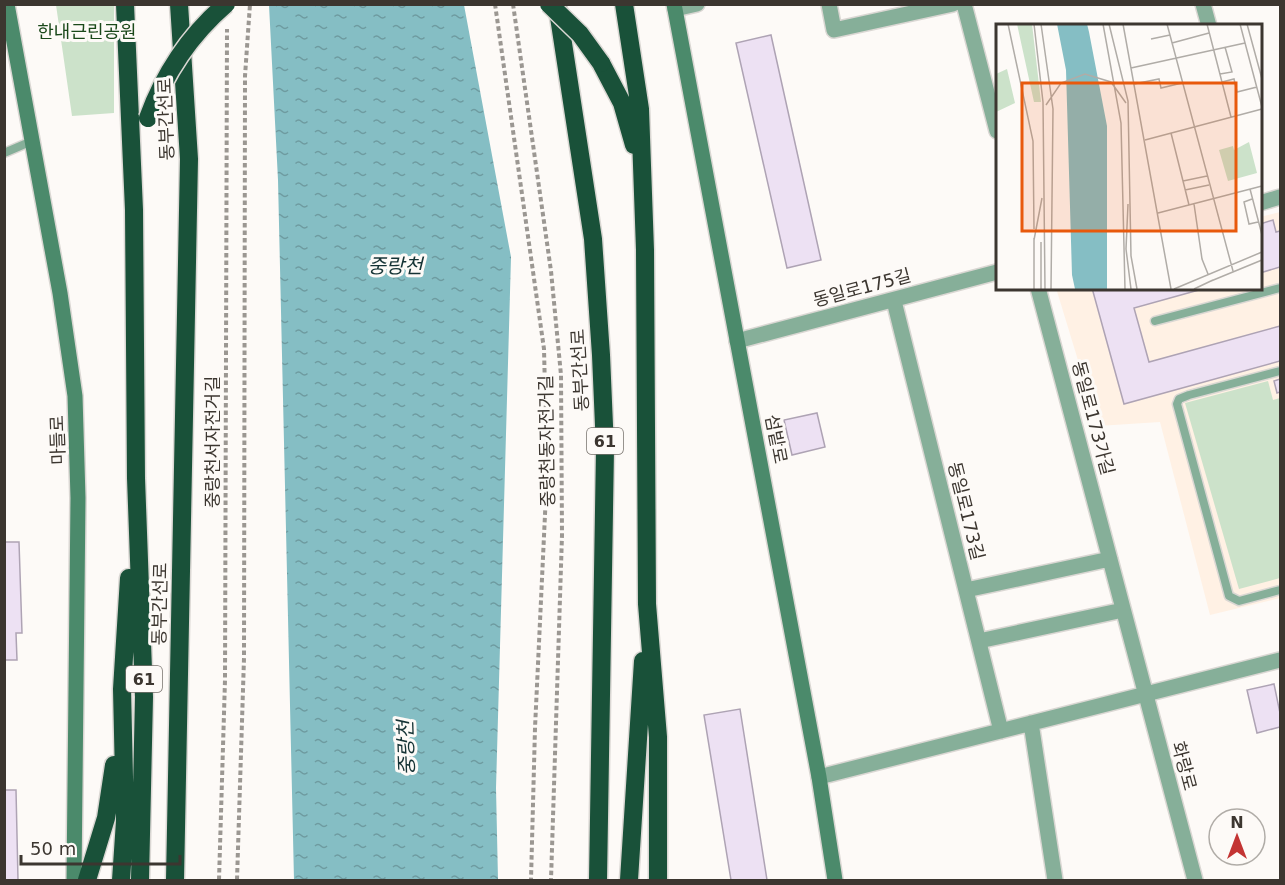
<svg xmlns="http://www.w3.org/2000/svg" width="1285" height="885" font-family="'DejaVu Sans','Noto Sans KR',sans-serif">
<defs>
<pattern id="water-ripples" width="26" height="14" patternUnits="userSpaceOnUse" patternTransform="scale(1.5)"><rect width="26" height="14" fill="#85bec4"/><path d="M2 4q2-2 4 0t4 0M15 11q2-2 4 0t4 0" fill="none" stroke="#6e9ba0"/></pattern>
</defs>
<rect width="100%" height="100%" fill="#fdfaf7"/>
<!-- built -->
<path fill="#fff1e4" d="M 1280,212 L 1280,598 L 1210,615 L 1160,422 L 1098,426 L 1056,288 L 1260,288 L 1260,217 Z"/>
<!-- park -->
<path fill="#cce2ca" d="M 56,5 L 114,5 L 114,113 L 72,116 Z
M 1268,381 L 1273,400 L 1280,398 L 1280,578 L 1239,589 L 1185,403 Z"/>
<!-- water -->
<path fill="url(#water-ripples)" d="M 269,5 L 464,5 L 511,257 L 496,788 L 498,880 L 294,880 L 278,180 Z"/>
<!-- building -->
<path fill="#ede1f3" stroke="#aea3b4" stroke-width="1.5" d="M 771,35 L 821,260 L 787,268 L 736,43 Z
M 1273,220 L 1276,232 L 1280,231 L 1280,267 L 1260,273 L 1260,224 Z
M 1092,288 L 1206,288 L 1134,308 L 1149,362 L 1280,326 L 1280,361 L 1124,404 Z
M 1280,379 L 1280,392 L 1277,393 L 1274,381 Z
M 817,413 L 825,447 L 792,455 L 784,420 Z
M 4,542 L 19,542 L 22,633 L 16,633 L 17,660 L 4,660 Z
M 1274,684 L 1280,713 L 1280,727 L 1257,733 L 1247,690 Z
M 740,709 L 767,880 L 731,880 L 704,715 Z
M 4,790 L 16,790 L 18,880 L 4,880 Z"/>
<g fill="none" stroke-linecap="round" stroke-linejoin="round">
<defs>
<path id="lane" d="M 4,153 L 32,141
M 1155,321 L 1280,288
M 1280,371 L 1189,395 L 1179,399 L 1177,404 L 1229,596 L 1239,601 L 1280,590"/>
<path id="street" d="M 829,4 L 834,30 L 953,4
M 964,4 L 997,131
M 1203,4 L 1209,26
M 675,9 L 697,4
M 1260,203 L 1280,197
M 1038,288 L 1195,880
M 894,301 L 1001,731
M 737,341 L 997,272
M 966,590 L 1110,559
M 979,641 L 1123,610
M 1031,723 L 1055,880
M 819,777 L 1280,660"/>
<path id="secondary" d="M 7,4 L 60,293 L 75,396 L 78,498 L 74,880
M 674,4 L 819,777 L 835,880"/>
<path id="highway" d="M 125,4 L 134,210 L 136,478 L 144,697 L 140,880
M 557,4 L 593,239 L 601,355 L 605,449 L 598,880
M 624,4 L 640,109 L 645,250 L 647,604 L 658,737 L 658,880
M 601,63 L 622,103 L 634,145
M 87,880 L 106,818 L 114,765
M 121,880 L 125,821 L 122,689 L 129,578
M 175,880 L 189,159 L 179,4
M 629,880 L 643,661"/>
</defs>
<!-- lane casing -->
<use href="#lane" stroke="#dad7d3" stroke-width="11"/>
<!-- street casing -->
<use href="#street" stroke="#dad7d3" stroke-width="18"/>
<!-- secondary casing -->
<use href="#secondary" stroke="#dad7d3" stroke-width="18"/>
<!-- highway casing -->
<use href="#highway" stroke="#dad7d3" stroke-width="21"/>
<!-- path -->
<path stroke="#9b9792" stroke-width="4" stroke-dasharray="4.5 3" stroke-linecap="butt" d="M 495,4 L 544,349 L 547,472 L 535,728 L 531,880
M 513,4 L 551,271 L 561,375 L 562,535 L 551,880
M 219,880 L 225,680 L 227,29
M 237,880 L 244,658 L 245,76 L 250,4"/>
<!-- lane -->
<use href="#lane" stroke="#86af99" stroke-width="8"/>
<!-- street -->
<use href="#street" stroke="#86af99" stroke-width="15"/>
<!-- secondary -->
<use href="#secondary" stroke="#4b8a6b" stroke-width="15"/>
<!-- highway -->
<use href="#highway" stroke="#195139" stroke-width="18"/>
<defs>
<path id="highway-bridge" d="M 549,4 L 580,34 L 601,63
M 148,118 C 164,74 190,35 226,4"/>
</defs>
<!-- highway-bridge casing -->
<use href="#highway-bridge" stroke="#dad7d3" stroke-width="21" stroke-linecap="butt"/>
<!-- highway-bridge -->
<use href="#highway-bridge" stroke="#195139" stroke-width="18"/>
</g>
<g text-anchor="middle" stroke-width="6" stroke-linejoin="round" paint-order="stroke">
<!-- shield labels -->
<g fill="#fdfaf7" stroke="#76716c" stroke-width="1.5">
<rect x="587" y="428" width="36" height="26" rx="4.5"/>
<rect x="126" y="666" width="36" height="26" rx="4.5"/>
</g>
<g font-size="16" font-weight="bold" fill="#3c3630">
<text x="605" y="447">61</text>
<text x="144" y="685">61</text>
</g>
<!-- park labels -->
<g font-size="18" fill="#1a481a" stroke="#fdfaf7">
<text x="87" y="38">한내근린공원</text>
</g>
<!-- street labels -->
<g font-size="18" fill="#3c3630" stroke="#fdfaf7">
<text transform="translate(166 119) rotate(-92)" y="6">동부간선로</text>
<text transform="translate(862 288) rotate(-15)" y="6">동일로175길</text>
<text transform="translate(580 370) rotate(-93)" y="6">동부간선로</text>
<text transform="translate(1093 418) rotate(75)" y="6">동일로173가길</text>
<text transform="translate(776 439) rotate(79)" y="6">섬밭로</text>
<text transform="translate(58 440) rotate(-92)" y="6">마들로</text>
<text transform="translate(547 441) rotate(-91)" y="6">중랑천동자전거길</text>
<text transform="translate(213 442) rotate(-90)" y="6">중랑천서자전거길</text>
<text transform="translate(966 511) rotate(76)" y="6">동일로173길</text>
<text transform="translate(160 604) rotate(-89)" y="6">동부간선로</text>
<text transform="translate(1184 766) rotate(75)" y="6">화랑로</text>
</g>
<!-- water labels -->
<g font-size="20" font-style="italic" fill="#143234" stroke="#fdfaf7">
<text x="395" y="273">중랑천</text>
<text transform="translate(406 748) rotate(-92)" y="7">중랑천</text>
</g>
</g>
<!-- overview -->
<g transform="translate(996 24)">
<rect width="266" height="266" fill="#fdfaf7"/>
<path d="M 21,0 L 36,0 L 45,78 L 38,78 ZM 11,45 L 19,79 L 0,88 L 0,50 ZM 253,118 L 261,149 L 232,157 L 223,126 L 237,122 L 238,126 Z" fill="#cce2ca"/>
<path d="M 61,0 L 91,0 L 93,8 L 111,102 L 111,265 L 79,265 L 76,251 L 70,46 Z" fill="#85bec4"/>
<path fill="none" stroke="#b0aca7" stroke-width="1.5" d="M 12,0 L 37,117 L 38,205M 38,0 L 47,78 L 49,265M 45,0 L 57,85 L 55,265M 107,0 L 125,99 L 129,265M 113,0 L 132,77 L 135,232 L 141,265M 127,0 L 175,265M 171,0 L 237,247M 211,0 L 235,93M 244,0 L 266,83M 251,0 L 266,55M 155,15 L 174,11M 176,19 L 213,9M 135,44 L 249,19M 224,50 L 236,48 L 229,23M 226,58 L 238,55 L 241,68 L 261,63M 138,60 L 163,55 L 165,64 L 186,59M 50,81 L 65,59 L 89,50 L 115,58 L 130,79M 175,109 L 193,181M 149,116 L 266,85M 187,157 L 211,152M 254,165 L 266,211M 189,166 L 213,161M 256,175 L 248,178 L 253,200 L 262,198M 132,180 L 130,225 L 135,265M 198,180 L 206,235 L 212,250M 162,189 L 266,162M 38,214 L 38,265M 38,216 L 46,174M 45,218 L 45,265M 215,257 L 266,236M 178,265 L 266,228M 198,265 L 217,256"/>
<path fill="#e8590c" fill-opacity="0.15" stroke="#e8590c" stroke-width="3" d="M 26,59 L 240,59 L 240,207 L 26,207 Z"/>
<rect width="266" height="266" fill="none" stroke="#3c3630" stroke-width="3"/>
</g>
<!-- border -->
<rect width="1285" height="885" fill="none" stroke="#3c3630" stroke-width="12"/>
<!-- north arrow -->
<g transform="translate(1237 837)"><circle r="28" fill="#fdfaf7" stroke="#b0aca7" stroke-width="1.5"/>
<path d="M0-4.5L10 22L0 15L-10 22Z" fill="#c33433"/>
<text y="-9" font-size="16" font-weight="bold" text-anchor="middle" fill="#3c3630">N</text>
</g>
<!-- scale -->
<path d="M21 855v9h159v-9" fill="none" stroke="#3c3630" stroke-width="3"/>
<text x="30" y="855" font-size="18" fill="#3c3630" stroke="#fdfaf7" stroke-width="4.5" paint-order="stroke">50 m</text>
</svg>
